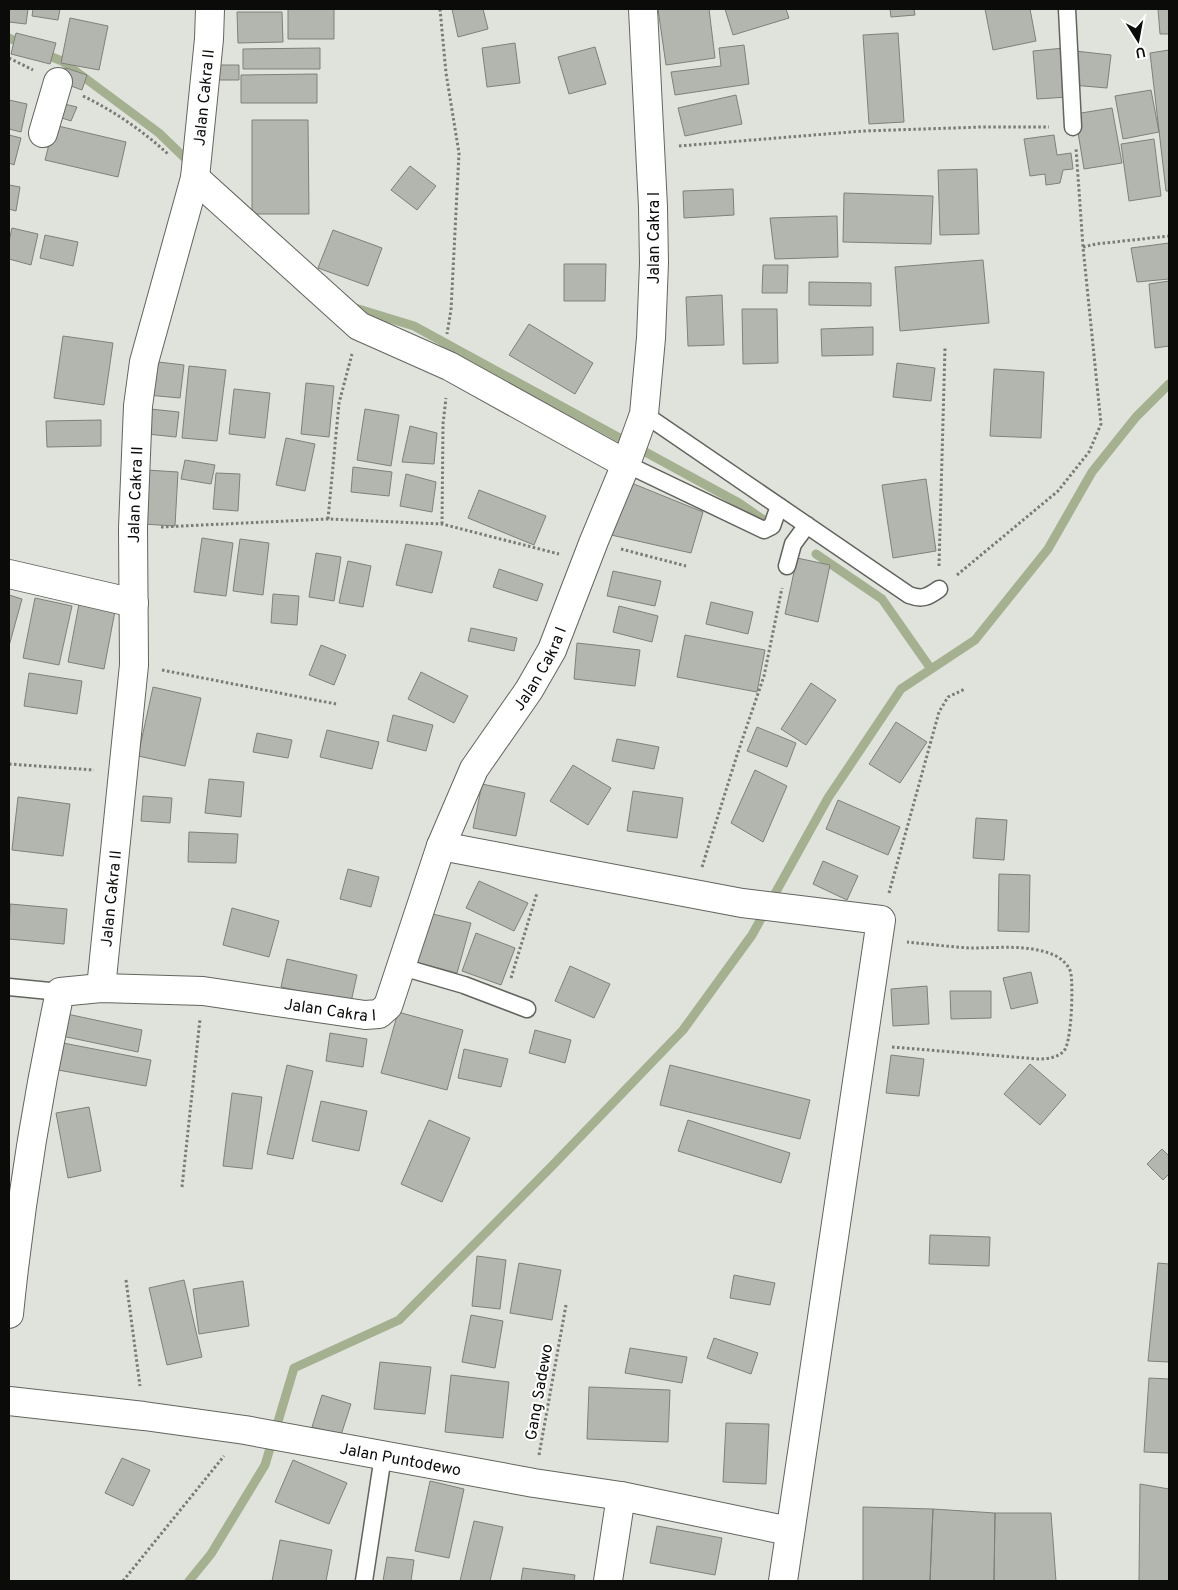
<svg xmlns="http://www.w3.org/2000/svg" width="1178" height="1590" font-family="Overpass,sans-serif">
<rect width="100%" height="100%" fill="#e0e3db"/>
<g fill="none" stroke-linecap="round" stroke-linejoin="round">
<!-- stream -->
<path stroke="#a5b090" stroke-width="9" d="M 9,38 L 25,45
M 42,53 L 62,61 L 159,133 L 191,164
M 352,307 L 414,326 L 739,503 L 774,527
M 816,554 L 882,599 L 931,669
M 189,1581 L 211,1554 L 265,1465 L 294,1368 L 399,1320 L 551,1167 L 683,1030 L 752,935 L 828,798 L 901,689 L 975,640 L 1048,549 L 1092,472 L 1136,417 L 1169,384"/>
</g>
<!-- building -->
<path fill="#b3b6ae" stroke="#7e8179" d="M 9,9 L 28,9 L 26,24 L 9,22 Z
M 33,9 L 60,9 L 58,20 L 32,16 Z
M 288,9 L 334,9 L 334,39 L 288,39 Z
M 452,9 L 483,9 L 488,29 L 458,37 Z
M 658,9 L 709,9 L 715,58 L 666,65 Z
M 725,9 L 786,9 L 789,18 L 733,35 Z
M 890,9 L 914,9 L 915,15 L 891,17 Z
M 985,9 L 1030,9 L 1036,41 L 993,50 Z
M 1158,9 L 1169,9 L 1169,34 L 1160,34 Z
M 237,12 L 282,12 L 283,42 L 238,43 Z
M 70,18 L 108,26 L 99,70 L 61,63 Z
M 16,33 L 56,43 L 50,64 L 11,54 Z
M 898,33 L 904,122 L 869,124 L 863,35 Z
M 515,43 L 520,83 L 487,87 L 482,48 Z
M 744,45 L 749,84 L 675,95 L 671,72 L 721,66 L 719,48 Z
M 595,47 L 606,84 L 569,94 L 558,57 Z
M 320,48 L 320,69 L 243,69 L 243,49 Z
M 1064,48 L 1068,97 L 1037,99 L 1033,51 Z
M 1169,50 L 1169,191 L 1166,191 L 1150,53 Z
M 1075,51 L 1111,55 L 1107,88 L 1072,85 Z
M 218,65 L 239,65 L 239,80 L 217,80 Z
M 66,68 L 87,75 L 82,90 L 60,82 Z
M 317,74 L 317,103 L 241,103 L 241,75 Z
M 1151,90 L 1159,132 L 1123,139 L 1115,96 Z
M 736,95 L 742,124 L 685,136 L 678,108 Z
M 9,100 L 27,104 L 21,132 L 9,129 Z
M 60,103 L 77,107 L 71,121 L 56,116 Z
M 1112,108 L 1122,163 L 1084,169 L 1075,114 Z
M 252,120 L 308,120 L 309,214 L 252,214 Z
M 54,125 L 126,142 L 118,177 L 45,160 Z
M 9,135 L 21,138 L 14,165 L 9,163 Z
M 1054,135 L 1057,155 L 1071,153 L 1073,169 L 1063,170 L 1060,183 L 1046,185 L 1045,174 L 1030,176 L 1024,139 Z
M 1154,139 L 1161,196 L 1129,201 L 1121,144 Z
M 410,166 L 436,186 L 417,210 L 391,190 Z
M 977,169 L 979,234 L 940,235 L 938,170 Z
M 9,185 L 20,187 L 16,211 L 9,209 Z
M 733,189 L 734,215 L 684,218 L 683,191 Z
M 844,193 L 933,196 L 931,244 L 843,242 Z
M 837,216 L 838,257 L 775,259 L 770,218 Z
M 12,228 L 38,234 L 31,265 L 9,259 L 9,241 Z
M 333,230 L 382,248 L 368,286 L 318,268 Z
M 45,235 L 78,242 L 73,266 L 40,258 Z
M 1169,243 L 1169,279 L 1137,282 L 1131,248 Z
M 983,260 L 989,323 L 900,331 L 895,267 Z
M 564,264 L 606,264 L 605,301 L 564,301 Z
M 763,265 L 788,265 L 787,293 L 762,293 Z
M 1169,281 L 1169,346 L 1155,348 L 1149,284 Z
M 809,282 L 871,283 L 871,306 L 809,305 Z
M 722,295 L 724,345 L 688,346 L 686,297 Z
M 742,309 L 777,309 L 778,363 L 743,364 Z
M 529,324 L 593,363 L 575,394 L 509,355 Z
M 873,327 L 873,355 L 822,356 L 821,329 Z
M 63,336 L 113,343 L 104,405 L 54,398 Z
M 150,361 L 184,365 L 180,398 L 147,395 Z
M 897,363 L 935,368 L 931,401 L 893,397 Z
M 189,366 L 226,370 L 217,441 L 182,438 Z
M 994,369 L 1044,372 L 1041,438 L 990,436 Z
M 306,383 L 334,386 L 329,437 L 301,434 Z
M 234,389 L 270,393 L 265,438 L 229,434 Z
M 150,409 L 179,412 L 176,437 L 147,434 Z
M 365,409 L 399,415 L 391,466 L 357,460 Z
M 101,420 L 101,446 L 47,447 L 46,421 Z
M 410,426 L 437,433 L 434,464 L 402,462 Z
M 286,438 L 315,444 L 305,491 L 276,485 Z
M 185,460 L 215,465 L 211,484 L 181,479 Z
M 353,467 L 392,472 L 389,496 L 351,492 Z
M 146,470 L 178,472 L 175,526 L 143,524 Z
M 216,473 L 240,474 L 238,511 L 213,509 Z
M 406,474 L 436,482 L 432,512 L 400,506 Z
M 926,479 L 936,551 L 893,558 L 882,485 Z
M 624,480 L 703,512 L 691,553 L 611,535 Z
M 479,490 L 546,516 L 534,545 L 468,518 Z
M 202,538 L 233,543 L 226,596 L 194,592 Z
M 240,539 L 269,543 L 263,595 L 233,591 Z
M 406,544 L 442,552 L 432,593 L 396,585 Z
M 316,553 L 341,557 L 334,601 L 309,597 Z
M 797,558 L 830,565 L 818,622 L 785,614 Z
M 348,561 L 371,566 L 363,607 L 339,603 Z
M 499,569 L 543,584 L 537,601 L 493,587 Z
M 613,571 L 661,581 L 655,606 L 607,596 Z
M 273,594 L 299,596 L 297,625 L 271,623 Z
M 9,595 L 22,599 L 9,646 Z
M 35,598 L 72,606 L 59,665 L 23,658 Z
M 711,602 L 753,612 L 748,634 L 706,624 Z
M 79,604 L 115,611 L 104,669 L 68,662 Z
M 619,606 L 658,616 L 652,642 L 613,632 Z
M 471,628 L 517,638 L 514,651 L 468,641 Z
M 685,635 L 765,650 L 757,692 L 677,677 Z
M 577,643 L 640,650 L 635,686 L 574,679 Z
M 321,645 L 346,655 L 334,685 L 309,675 Z
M 421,672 L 468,696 L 454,723 L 408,699 Z
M 29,673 L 82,681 L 77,714 L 24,706 Z
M 811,683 L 836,700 L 806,745 L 781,729 Z
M 153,687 L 201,698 L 185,766 L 138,756 Z
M 393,715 L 433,725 L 426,751 L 387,741 Z
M 896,722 L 927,742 L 900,783 L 869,764 Z
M 757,727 L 796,743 L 787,767 L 747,751 Z
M 327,730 L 379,742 L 372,769 L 320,757 Z
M 257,733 L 292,740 L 288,758 L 253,752 Z
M 617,739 L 659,747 L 654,769 L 612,761 Z
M 573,765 L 611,788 L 588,825 L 550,801 Z
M 755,770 L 787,786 L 763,842 L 731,823 Z
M 209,779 L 244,782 L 241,817 L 205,813 Z
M 482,784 L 525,793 L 516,836 L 473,828 Z
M 633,791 L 683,798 L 677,838 L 627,831 Z
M 143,796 L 172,798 L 170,823 L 141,821 Z
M 18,797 L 70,804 L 63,856 L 12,850 Z
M 838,800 L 900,827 L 888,855 L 826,829 Z
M 976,818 L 1007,820 L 1004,860 L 973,858 Z
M 189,832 L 238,834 L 236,863 L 188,862 Z
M 823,861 L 858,876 L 847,900 L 813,884 Z
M 348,869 L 379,877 L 371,907 L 340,899 Z
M 999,874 L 1030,875 L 1029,932 L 998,931 Z
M 479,881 L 528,903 L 514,931 L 466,908 Z
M 10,904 L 67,909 L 64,944 L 9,939 Z
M 232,908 L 279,921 L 269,957 L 223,945 Z
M 424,912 L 471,923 L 457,973 L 412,961 Z
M 476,933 L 515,948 L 501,985 L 462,971 Z
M 287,959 L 357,975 L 351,1002 L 281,987 Z
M 570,966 L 610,984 L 594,1018 L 555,1001 Z
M 1031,972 L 1038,1003 L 1011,1009 L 1003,978 Z
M 927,986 L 929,1024 L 893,1026 L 891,989 Z
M 950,991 L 991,991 L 991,1018 L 951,1019 Z
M 398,1012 L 463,1030 L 447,1090 L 381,1073 Z
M 67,1014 L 142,1030 L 138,1052 L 62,1036 Z
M 535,1030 L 571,1040 L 565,1063 L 529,1053 Z
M 330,1033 L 367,1039 L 363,1067 L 326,1061 Z
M 63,1043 L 151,1060 L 146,1086 L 58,1070 Z
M 464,1049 L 508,1059 L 501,1087 L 458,1078 Z
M 891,1055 L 924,1059 L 919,1096 L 886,1093 Z
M 1030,1064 L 1066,1095 L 1040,1125 L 1004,1094 Z
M 287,1065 L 313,1071 L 293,1159 L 267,1154 Z
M 670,1065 L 810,1100 L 800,1139 L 660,1105 Z
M 232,1093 L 262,1097 L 252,1169 L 223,1166 Z
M 321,1101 L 367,1111 L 359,1151 L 312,1141 Z
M 89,1107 L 101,1171 L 68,1178 L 56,1113 Z
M 429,1120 L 470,1138 L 442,1202 L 401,1184 Z
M 688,1120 L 790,1153 L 781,1183 L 678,1151 Z
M 1162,1149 L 1169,1156 L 1169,1174 L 1163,1180 L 1147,1164 Z
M 930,1235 L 990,1237 L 989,1266 L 929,1264 Z
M 477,1256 L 506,1260 L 500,1309 L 472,1306 Z
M 519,1263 L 561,1270 L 552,1320 L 510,1313 Z
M 1158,1263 L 1169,1264 L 1169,1362 L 1148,1361 Z
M 734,1275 L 775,1283 L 770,1305 L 730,1298 Z
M 184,1280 L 202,1357 L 167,1365 L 149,1288 Z
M 243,1281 L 249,1326 L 199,1334 L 193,1289 Z
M 471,1315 L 503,1321 L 495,1368 L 462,1362 Z
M 714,1338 L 758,1353 L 751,1374 L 707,1358 Z
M 630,1348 L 687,1357 L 682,1383 L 625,1373 Z
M 380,1362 L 431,1367 L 425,1414 L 374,1409 Z
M 451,1375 L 509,1382 L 503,1438 L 445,1432 Z
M 1149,1378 L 1169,1379 L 1169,1453 L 1144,1452 Z
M 589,1387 L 670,1390 L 668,1442 L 587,1439 Z
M 322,1395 L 351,1404 L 341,1435 L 312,1427 Z
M 726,1423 L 769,1424 L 766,1484 L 723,1482 Z
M 122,1458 L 150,1470 L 133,1506 L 105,1493 Z
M 293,1460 L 347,1483 L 329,1524 L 275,1502 Z
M 430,1481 L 464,1489 L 449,1558 L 415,1551 Z
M 1140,1484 L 1169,1489 L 1169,1581 L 1139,1581 Z
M 863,1507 L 933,1509 L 930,1581 L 863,1581 Z
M 933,1509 L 995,1513 L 994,1581 L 930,1581 Z
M 995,1513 L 1051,1513 L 1056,1581 L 994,1581 Z
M 474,1521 L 503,1527 L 490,1581 L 460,1581 Z
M 657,1526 L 722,1538 L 715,1575 L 650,1563 Z
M 280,1540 L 332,1550 L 326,1581 L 272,1581 Z
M 387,1557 L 414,1560 L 411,1581 L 383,1581 Z
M 523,1568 L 575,1575 L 574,1581 L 521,1581 Z"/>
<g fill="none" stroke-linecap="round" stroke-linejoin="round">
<defs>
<path id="lane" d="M 1067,9 L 1073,127
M 644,414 L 909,595 C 922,600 928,597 939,589
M 626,464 L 764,530 L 772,526 L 779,506
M 787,566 L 793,544 L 807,525
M 402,967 L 464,985 L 527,1009
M 9,987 L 60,992
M 364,1581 L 383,1456"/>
<g id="street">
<path d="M 43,133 L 58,82"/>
<path d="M 195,178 L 359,326 L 449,366 L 626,464"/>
<path d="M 9,574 L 134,603"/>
<path d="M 441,846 L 742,903 L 881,920 L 783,1581"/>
<path id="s1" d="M 101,988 L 134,665 L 133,528 L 138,406 L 144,362 L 195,178 L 209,39 L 210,9"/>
<path id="s2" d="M 9,1314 C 20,1205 37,1099 60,992 L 101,988 L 203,991 L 365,1015 L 379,1014 L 388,1006 L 441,846 L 474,769 L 529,690 L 552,650 L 594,541 L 626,464 L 644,414 L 651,338 L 654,263 L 653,207 L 643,9"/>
<path id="s3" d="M 9,1401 L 144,1416 L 245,1430 L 534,1483 L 621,1496 L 789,1531"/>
<path d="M 608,1581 L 621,1496"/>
</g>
</defs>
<!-- lane casing -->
<use href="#lane" stroke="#62655e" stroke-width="19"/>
<!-- street casing -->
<use href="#street" stroke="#62655e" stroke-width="30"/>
<!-- path -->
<path stroke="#797b75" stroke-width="3" stroke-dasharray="2.5 2.5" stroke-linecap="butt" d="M 440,9 L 446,73 L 459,153 L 451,310 L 447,334
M 9,58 L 33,70
M 83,96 C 114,111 143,131 168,154
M 679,146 L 863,131 L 982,127 L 1049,127
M 1083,247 L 1096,244 L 1169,236
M 328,519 L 339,403 L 352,354
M 442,524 L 443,424 L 446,398
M 161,527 L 328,519 L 442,524 L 559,554
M 621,549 L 686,566
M 939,566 L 945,348
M 957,575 L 1058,491 L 1089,452 L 1101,424 L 1083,247 L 1076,148
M 162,670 L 336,704
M 9,764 L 94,770
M 702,867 L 737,755 L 764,676 L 782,588
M 889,893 L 939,712 L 948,697 L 965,689
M 511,978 L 537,893
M 892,1047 L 1038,1059 C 1047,1059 1056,1058 1063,1052 C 1072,1045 1073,986 1071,974 C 1070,966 1061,958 1054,955 C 1028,944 999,948 971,948 C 950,947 928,944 907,942
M 182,1187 L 200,1019
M 126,1280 L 140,1386
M 539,1455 L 566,1305
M 123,1581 L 224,1456"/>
<!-- lane -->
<use href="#lane" stroke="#fff" stroke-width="16"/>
<!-- street -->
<use href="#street" stroke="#fff" stroke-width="28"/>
</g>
<g text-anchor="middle" stroke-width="4" stroke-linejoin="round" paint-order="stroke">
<!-- street labels -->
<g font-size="16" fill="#0b0c09" stroke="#fff">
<text dy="6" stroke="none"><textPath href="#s1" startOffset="900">Jalan Cakra II</textPath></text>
<text transform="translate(653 238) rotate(-90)" y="6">Jalan Cakra I</text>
<text dy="6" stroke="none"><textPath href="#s1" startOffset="495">Jalan Cakra II</textPath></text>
<text dy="6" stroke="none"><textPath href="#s2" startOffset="1032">Jalan Cakra I</textPath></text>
<text dy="6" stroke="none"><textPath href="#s1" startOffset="90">Jalan Cakra II</textPath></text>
<text dy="6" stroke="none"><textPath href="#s2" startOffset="598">Jalan Cakra I</textPath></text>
<text transform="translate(538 1392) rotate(-80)" y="6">Gang Sadewo</text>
<text dy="6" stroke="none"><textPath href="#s3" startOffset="396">Jalan Puntodewo</textPath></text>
</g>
</g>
<!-- border -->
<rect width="1178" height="1590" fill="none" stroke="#0b0c09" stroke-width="20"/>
<!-- north arrow -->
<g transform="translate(1138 40) rotate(169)" stroke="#ffffff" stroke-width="4" paint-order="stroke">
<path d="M0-4L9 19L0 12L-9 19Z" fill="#0b0c09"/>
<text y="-8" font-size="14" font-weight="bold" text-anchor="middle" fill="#0b0c09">U</text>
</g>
</svg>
